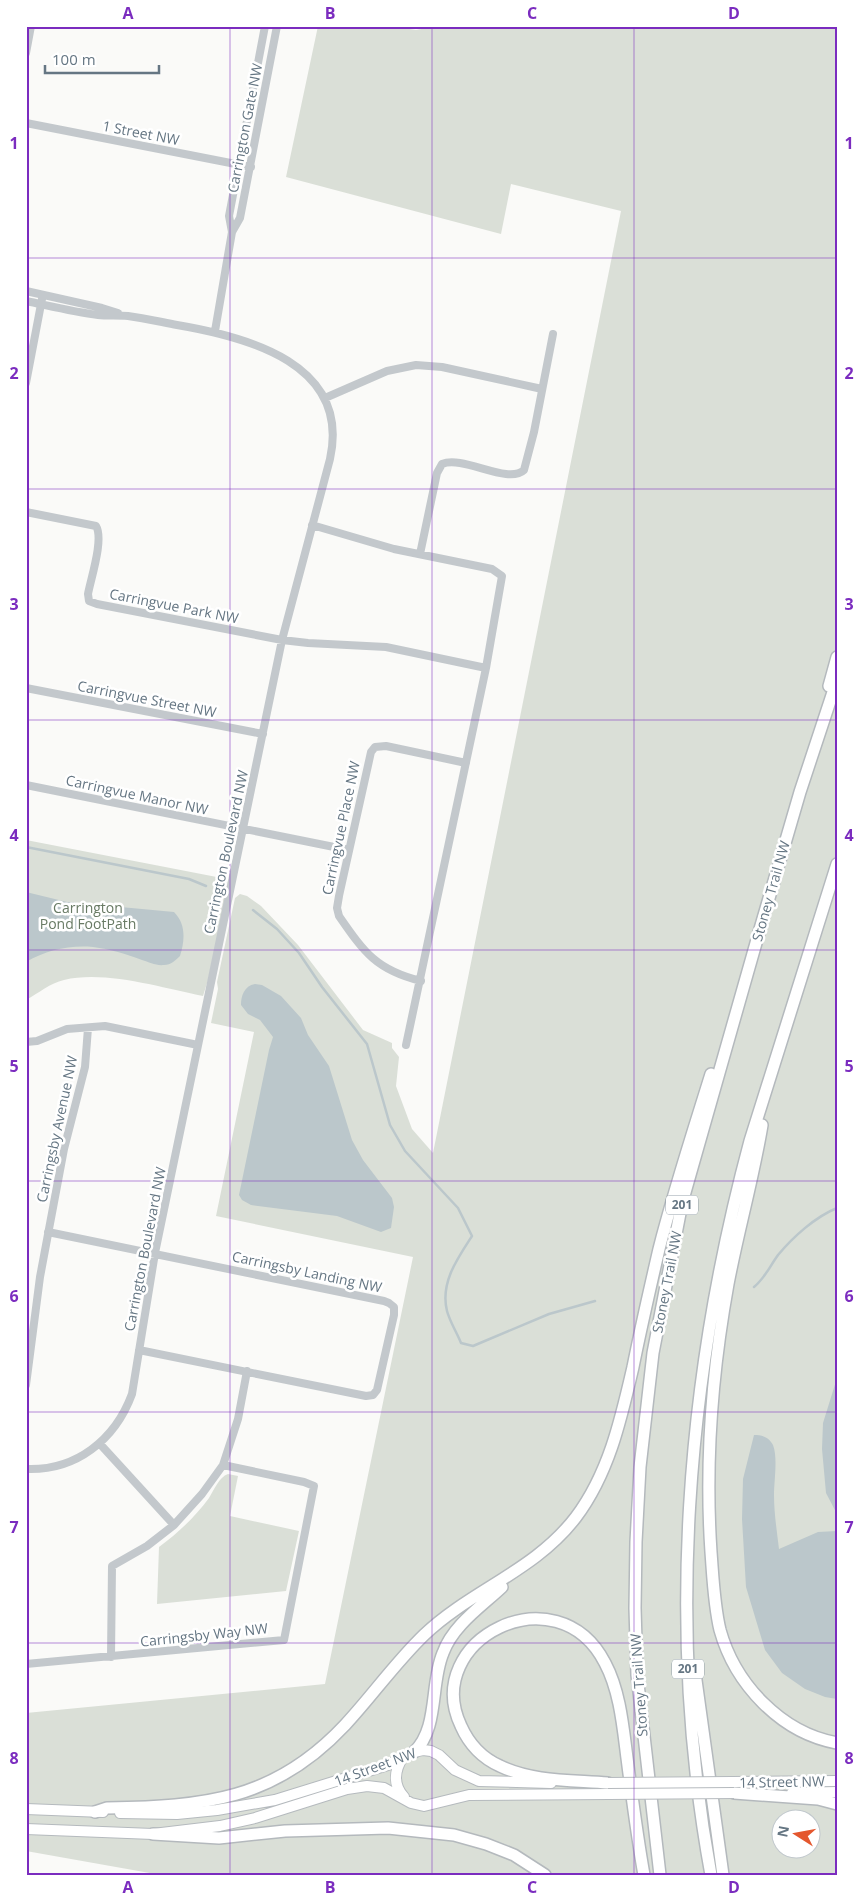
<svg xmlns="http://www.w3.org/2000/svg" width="863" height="1901" font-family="'Open Sans',sans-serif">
<rect width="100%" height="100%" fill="#fafaf8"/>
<!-- green -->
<path fill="#dadfd7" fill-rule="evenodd" d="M 318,26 L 390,26 L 416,30 L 437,26 L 837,26 L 837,1875 L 161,1875 L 26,1851 L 26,1713 L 325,1684 L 413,1257 L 216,1216 L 254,1032 L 211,1023 L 218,989 L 217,982 L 235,898 L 240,894 L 247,896 L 261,906 L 298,945 L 363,1030 L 392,1043 L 392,1048 L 399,1057 L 396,1086 L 412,1129 L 433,1153 L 621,211 L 511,184 L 501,234 L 286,177 ZM 780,1818 L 810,1818 L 810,1848 L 780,1848 Z
M 26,840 L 227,879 L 228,887 L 208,980 L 203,996 C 162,988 105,970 64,980 C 50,983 39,993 26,1000 Z
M 228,1474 L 238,1476 L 230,1516 L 299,1531 L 286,1591 L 157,1604 L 159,1547 C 178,1533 195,1517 209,1498 C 214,1490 219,1477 228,1474 Z"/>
<!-- water -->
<path fill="#bbc7cb" d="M 26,892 L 67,902 L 174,912 C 186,924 185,940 180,956 C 176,960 171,965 164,965 C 156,966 149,962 142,960 C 126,954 110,949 93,947 C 69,945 47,950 26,962 Z
M 255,984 L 262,985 L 281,996 L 301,1018 L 308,1035 L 329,1066 L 352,1140 L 363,1160 L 392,1198 L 394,1207 L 391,1228 L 381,1232 L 337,1216 L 251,1205 L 242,1200 L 239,1195 L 269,1050 L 273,1037 L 260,1020 L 248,1014 L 241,1005 C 241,996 244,986 255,984 Z
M 837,1378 L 837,1514 L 826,1493 L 822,1449 L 823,1423 Z
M 754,1435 C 762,1435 769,1437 773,1445 C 778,1458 774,1481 774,1495 C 774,1513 777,1532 779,1549 L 818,1532 L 837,1531 L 837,1699 L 825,1697 L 805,1689 L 782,1673 L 765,1650 L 746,1587 L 742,1519 L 743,1479 Z"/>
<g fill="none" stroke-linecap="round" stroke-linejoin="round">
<!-- stream -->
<path stroke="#bbc7cb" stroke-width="2.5" d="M 26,847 L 189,879 L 206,886
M 253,910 L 277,929 L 299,953 L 322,987 L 367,1044 L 390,1125 L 405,1151 L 458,1208 L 472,1236 C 457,1259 440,1283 447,1311 C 450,1322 457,1333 461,1343 L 473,1346 L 549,1314 L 595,1301
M 754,1287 C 765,1278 770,1266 778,1255 C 793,1237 815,1217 837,1208"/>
<defs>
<path id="major" d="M 403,1757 C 394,1771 393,1785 404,1797
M 732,1782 L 837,1781
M 792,1793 L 837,1792
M 26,1809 L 103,1812
M 120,1813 L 177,1814 L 217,1810 L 275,1800 L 388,1765 L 414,1752 L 423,1750 L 431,1751 L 439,1755 L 455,1770 L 479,1781 L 551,1783
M 26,1829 L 153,1834 L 220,1826 L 255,1818 L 347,1789 L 367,1786 L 384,1788 L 411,1803 L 424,1806 L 469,1795 L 609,1794"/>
<path id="highway" d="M 829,686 L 837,657
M 762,1125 C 753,1179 738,1231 728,1284 C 712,1372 705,1463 711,1552 C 713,1578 714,1605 720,1630 C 735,1684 781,1733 837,1743
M 695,1673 L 723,1875
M 414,1752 C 439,1729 430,1683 443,1653 C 453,1625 482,1606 502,1587
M 608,1783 C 572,1780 533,1782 500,1766 C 482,1758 469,1744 461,1726 C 420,1640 557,1570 605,1663 C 620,1691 623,1727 627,1758 C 632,1797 637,1836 644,1875
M 734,1793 L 818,1799 L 837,1804
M 95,1812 L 107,1808 C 204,1806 274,1801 345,1725 C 372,1696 395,1663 424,1635 C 471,1590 535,1571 576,1517 C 609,1473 621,1419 633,1367 C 641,1327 650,1288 659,1249 C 674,1190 693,1132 711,1074
M 153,1834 L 219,1838 L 285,1831 L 388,1828 L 454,1835 L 486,1844 L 514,1855 L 545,1875
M 660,1875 L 637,1675 L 635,1608 L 636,1542 L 640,1467 L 653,1353 L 682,1203 L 760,929 L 800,792 L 837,680
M 711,1875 C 666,1631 686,1379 750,1141 L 837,864"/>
</defs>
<!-- major casing -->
<use href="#major" stroke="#b5babe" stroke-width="12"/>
<!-- highway casing -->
<use href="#highway" stroke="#b4b9bd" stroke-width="14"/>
<!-- minor -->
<path stroke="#c3c8cc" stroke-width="8" d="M 26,53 L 31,26
M 26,123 L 251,167
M 232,232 L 229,216 L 265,26
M 26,291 L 102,308 L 118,313
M 26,301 C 50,306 74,312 98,315 C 108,316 118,315 128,316 C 144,318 161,322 177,325 C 248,337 351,364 330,459 L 282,640 L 155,1253 L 132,1394 C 115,1440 76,1471 26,1469
M 215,331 L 232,232 L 240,218 L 277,26
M 26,383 L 42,299
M 325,398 L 387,371 L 416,365 L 442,367 L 542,389
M 26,512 L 96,526 C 104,539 91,578 88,594 L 89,601 L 97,604 L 282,640 L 308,643 L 386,647 L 486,668
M 312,525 L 394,549 L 492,569 L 502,576 L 486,668 L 406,1045
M 420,554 L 437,473 L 442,464 C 463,455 508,485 524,470 L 534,432 L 553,334
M 26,688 L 263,734
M 26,785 L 349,850
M 421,981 C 376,970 364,952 339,916 L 337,908 L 339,896 L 371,752 L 375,747 L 386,746 L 466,763
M 26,1042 L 37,1041 L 67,1029 L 105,1026 L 198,1045
M 48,1232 L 384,1301 L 389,1303 L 394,1307 L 394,1315 L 377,1390 L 373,1395 L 366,1396 L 139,1350
M 26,1385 L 40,1277 L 64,1149 L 85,1067 L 88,1028
M 100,1444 L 174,1525
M 111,1657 L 112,1566 L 147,1546 L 174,1525 L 202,1494 L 223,1465 L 238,1419 L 247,1371
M 26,1664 L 284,1640 L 314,1486 L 304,1482 L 223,1465"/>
<!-- major -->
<use href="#major" stroke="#fff" stroke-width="10"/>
<!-- highway -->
<use href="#highway" stroke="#fff" stroke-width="11"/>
<defs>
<path id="major-bridge" d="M 608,1783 L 732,1782
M 609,1794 L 734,1793"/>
</defs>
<!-- major-bridge casing -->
<use href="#major-bridge" stroke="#b5babe" stroke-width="12" stroke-linecap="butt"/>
<!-- major-bridge -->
<use href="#major-bridge" stroke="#fff" stroke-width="10"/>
</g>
<!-- grid -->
<path fill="none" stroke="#7b2cbf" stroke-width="1" stroke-opacity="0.55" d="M 230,26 L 230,1875M 432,26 L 432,1875M 634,26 L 634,1875M 26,258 L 837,258M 26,489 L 837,489M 26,720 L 837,720M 26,950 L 837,950M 26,1181 L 837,1181M 26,1412 L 837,1412M 26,1643 L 837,1643"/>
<g text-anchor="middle" stroke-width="5" stroke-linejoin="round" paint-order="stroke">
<!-- shield labels -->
<g fill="#fff" stroke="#939fa8" stroke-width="1">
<rect x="666" y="1195.5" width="32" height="19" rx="4"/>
<rect x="672" y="1659.5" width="32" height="19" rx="4"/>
</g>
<g font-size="12" font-weight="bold" fill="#657683">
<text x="682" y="1209">201</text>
<text x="688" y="1673">201</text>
</g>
<!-- street labels -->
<g font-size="14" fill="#657683" stroke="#fff">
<text transform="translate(245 128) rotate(-79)" y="5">Carrington Gate NW</text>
<text transform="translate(141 133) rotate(11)" y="5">1 Street NW</text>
<text transform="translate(174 606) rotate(11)" y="5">Carringvue Park NW</text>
<text transform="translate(147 699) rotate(11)" y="5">Carringvue Street NW</text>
<text transform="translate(137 795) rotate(12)" y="5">Carringvue Manor NW</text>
<text transform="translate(341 828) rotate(-78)" y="5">Carringvue Place NW</text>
<text transform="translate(226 852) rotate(-78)" y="5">Carrington Boulevard NW</text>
<text transform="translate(771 891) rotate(-74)" y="5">Stoney Trail NW</text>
<text transform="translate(57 1129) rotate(-78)" y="5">Carringsby Avenue NW</text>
<text transform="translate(145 1249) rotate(-79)" y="5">Carrington Boulevard NW</text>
<text transform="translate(307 1272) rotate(12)" y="5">Carringsby Landing NW</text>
<text transform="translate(667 1282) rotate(-79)" y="5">Stoney Trail NW</text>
<text transform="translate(204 1635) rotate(-6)" y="5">Carringsby Way NW</text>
<text transform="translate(639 1685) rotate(-94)" y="5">Stoney Trail NW</text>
<text transform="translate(375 1767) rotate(-20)" y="5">14 Street NW</text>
<text transform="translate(782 1782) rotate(-1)" y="5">14 Street NW</text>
</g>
<!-- park labels -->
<g font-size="14" fill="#687a64" stroke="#fff">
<text x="88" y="913">Carrington<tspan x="88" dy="16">Pond FootPath</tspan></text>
</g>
</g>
<!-- border -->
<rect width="863" height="1901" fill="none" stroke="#ffffff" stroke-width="55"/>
<!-- north arrow -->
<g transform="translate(796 1834) rotate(281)"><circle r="24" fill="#ffffff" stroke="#c1c8cd"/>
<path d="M0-4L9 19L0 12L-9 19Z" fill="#e4572e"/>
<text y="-8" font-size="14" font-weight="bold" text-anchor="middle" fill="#657683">N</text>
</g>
<!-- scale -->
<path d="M45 65v8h114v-8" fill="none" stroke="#657683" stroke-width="2.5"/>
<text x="52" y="65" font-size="15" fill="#657683" stroke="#ffffff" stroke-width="4" paint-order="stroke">100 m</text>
<rect x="28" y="28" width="808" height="1846" fill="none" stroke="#7b2cbf" stroke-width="2"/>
<g font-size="16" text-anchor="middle" font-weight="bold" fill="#7b2cbf">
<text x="128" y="19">A</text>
<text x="330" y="19">B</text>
<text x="532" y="19">C</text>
<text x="734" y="19">D</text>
<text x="14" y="149">1</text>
<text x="849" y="149">1</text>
<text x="14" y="379">2</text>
<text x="849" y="379">2</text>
<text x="14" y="610">3</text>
<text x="849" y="610">3</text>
<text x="14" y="841">4</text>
<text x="849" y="841">4</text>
<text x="14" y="1072">5</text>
<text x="849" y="1072">5</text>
<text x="14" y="1302">6</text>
<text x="849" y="1302">6</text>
<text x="14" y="1533">7</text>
<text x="849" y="1533">7</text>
<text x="14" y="1764">8</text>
<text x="849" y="1764">8</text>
<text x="128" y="1893">A</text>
<text x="330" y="1893">B</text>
<text x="532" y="1893">C</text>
<text x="734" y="1893">D</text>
</g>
</svg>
